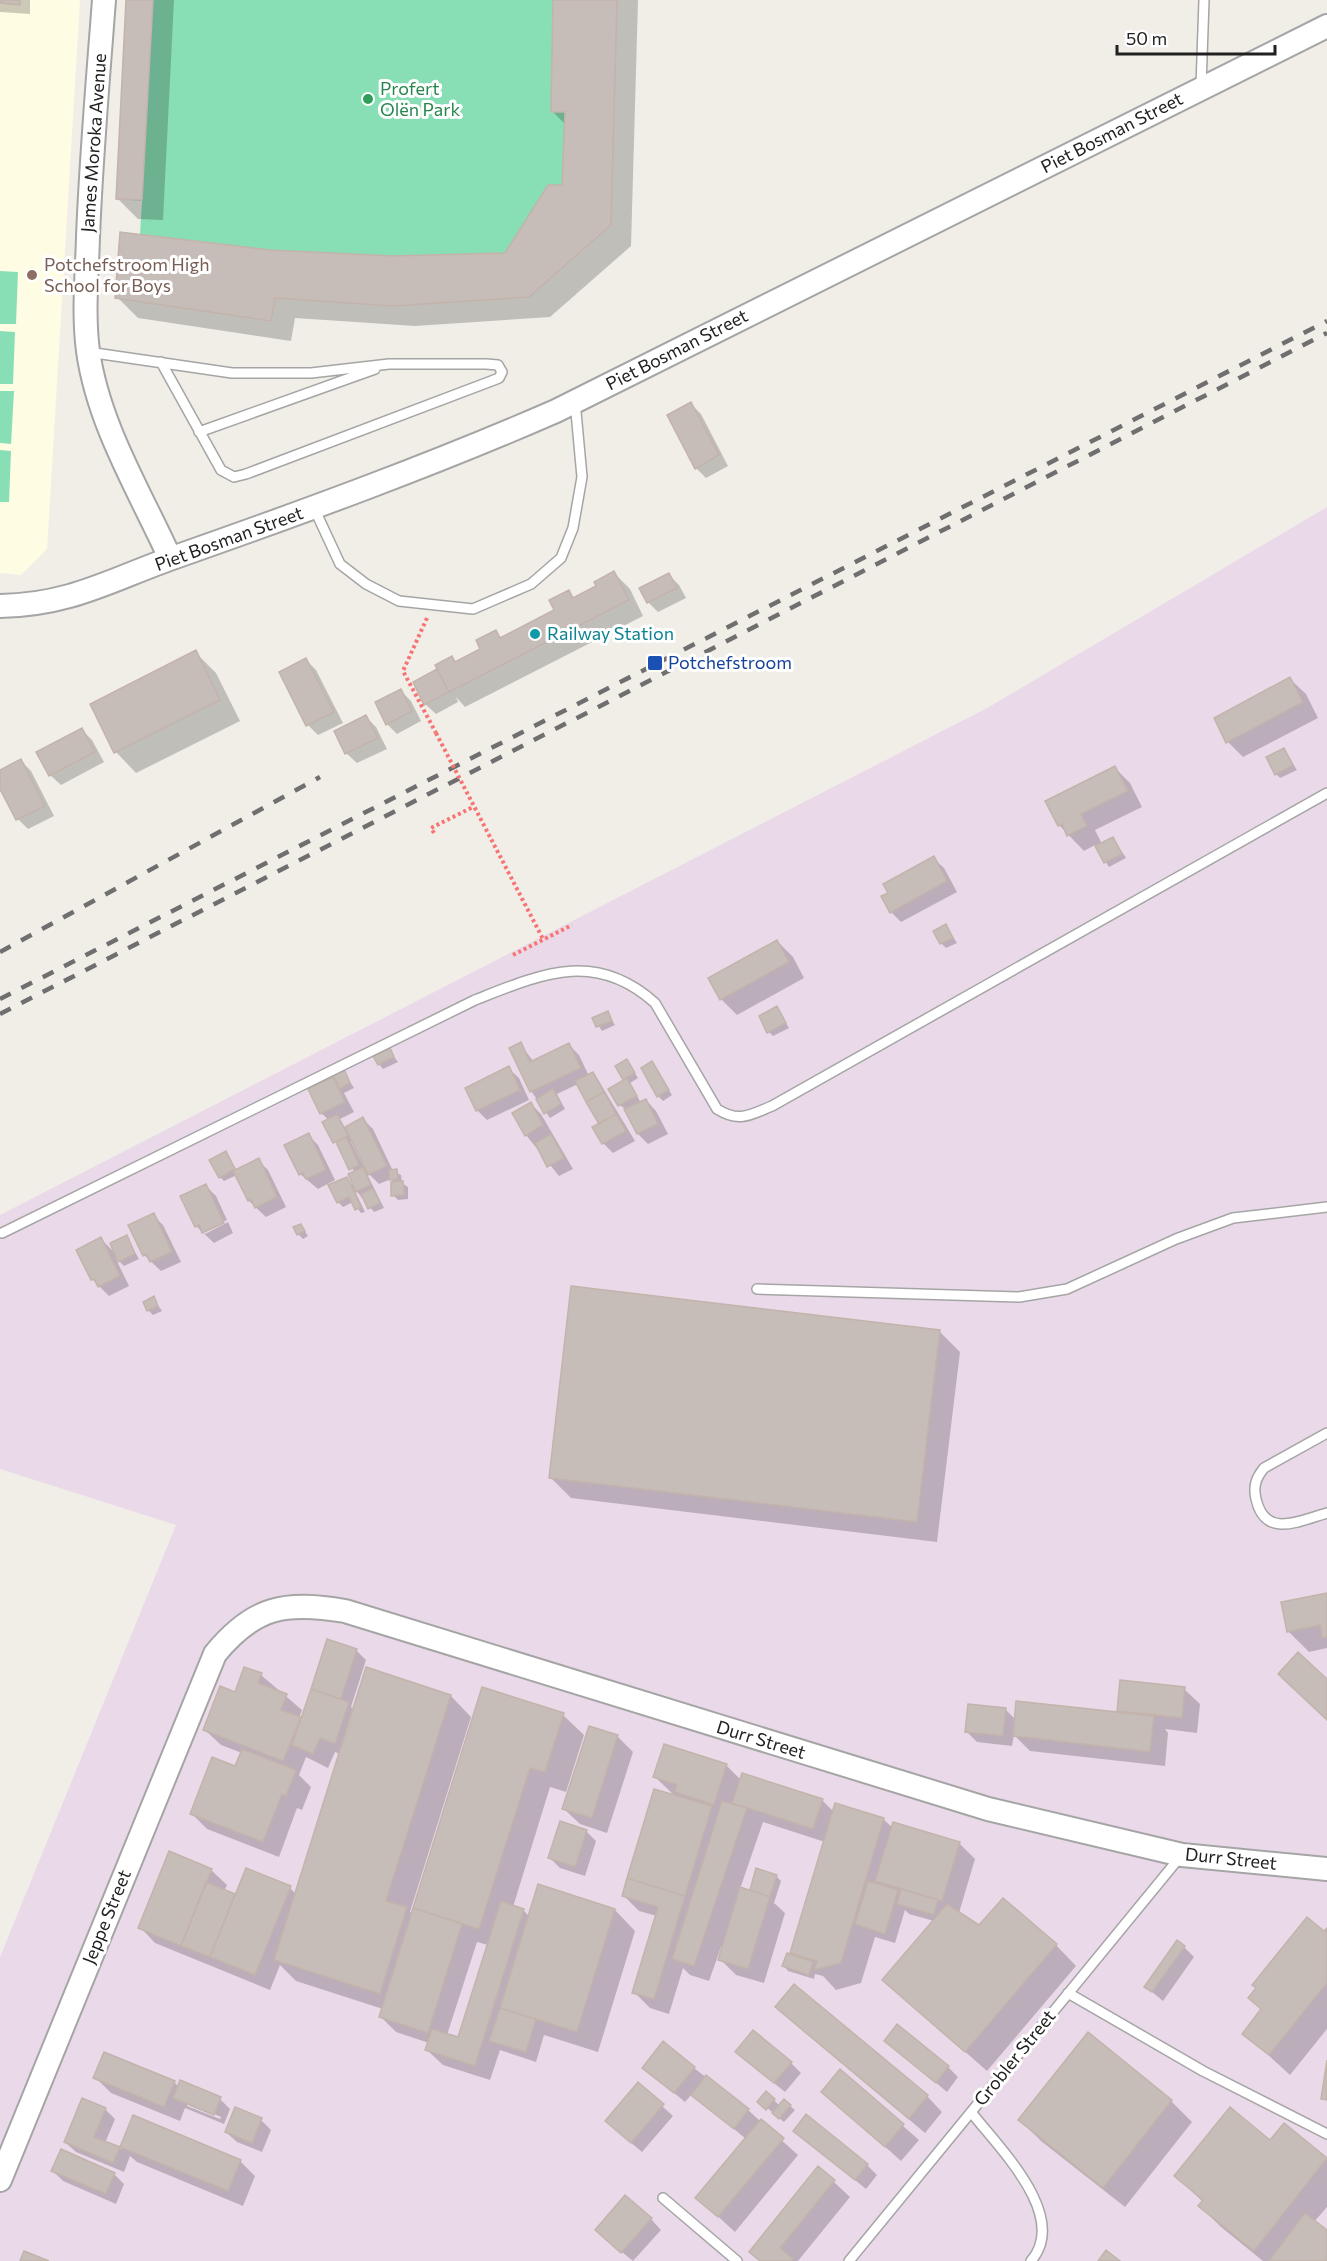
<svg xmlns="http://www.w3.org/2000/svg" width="1327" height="2261" font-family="Commissioner,sans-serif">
<rect width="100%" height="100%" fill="#f1eee8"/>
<!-- industrial -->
<path fill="#eadae9" d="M 1327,507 L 1327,2261 L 0,2261 L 0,1957 L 176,1525 L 0,1469 L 0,1215 L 989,707 Z"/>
<!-- education -->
<path fill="#fffce4" d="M 0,0 L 80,0 L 47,549 L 21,575 L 0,573 Z"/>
<!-- pitch -->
<path fill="#88dfb5" d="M 126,0 L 617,0 L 611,225 L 529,297 L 393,306 L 275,298 L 271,321 L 115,298 L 120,232 L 140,235 L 142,201 L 116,199 Z
M 0,271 L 18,272 L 16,324 L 0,324 Z
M 0,331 L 15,332 L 13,384 L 0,384 Z
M 0,391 L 14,391 L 11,444 L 0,443 Z
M 0,450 L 11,451 L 9,502 L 0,502 Z"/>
<!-- shadow -->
<path fill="#0003" fill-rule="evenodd" d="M 0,0 L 30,0 L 30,14 L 0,12 Z
M 128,0 L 174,0 L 163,220 L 138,219 L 117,198 Z
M 555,0 L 638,0 L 631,246 L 550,317 L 415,326 L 295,318 L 291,341 L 138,318 L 117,297 L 270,252 L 393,257 L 506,254 L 564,187 L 566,125 L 553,112 Z
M 691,404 L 701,414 L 728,466 L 706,478 L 696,468 Z
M 614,573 L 630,589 L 643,616 L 465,707 L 456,697 L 458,702 L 436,714 L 425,704 L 415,682 L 439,670 L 452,658 L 457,662 L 483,649 L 495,632 L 502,638 L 556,610 L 568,592 L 575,599 L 598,586 Z
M 669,575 L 679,585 L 686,598 L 658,612 L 648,602 Z
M 195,652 L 216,673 L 240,721 L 136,773 L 116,752 Z
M 306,660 L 316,670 L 343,723 L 318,735 L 308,725 Z
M 1290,679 L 1306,694 L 1318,718 L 1243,757 L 1228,742 Z
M 401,691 L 411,701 L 421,721 L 397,734 L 387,724 Z
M 366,717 L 376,727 L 387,749 L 357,763 L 346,753 Z
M 82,730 L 92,740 L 104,762 L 61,785 L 50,775 L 39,753 Z
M 1284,750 L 1297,770 L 1280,778 L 1276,774 Z
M 21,761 L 31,771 L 54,816 L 28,829 L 18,819 L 0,785 L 0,772 Z
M 1115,768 L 1130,783 L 1142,807 L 1095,830 L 1102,844 L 1113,838 L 1126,858 L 1109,867 L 1095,845 L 1084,851 L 1059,825 Z
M 933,858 L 944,868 L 957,892 L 901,922 L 891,912 Z
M 946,926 L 957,943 L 946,948 L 941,943 Z
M 777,941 L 793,957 L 804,978 L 737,1015 L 721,999 Z
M 777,1008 L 789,1028 L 773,1036 L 769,1032 Z
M 607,1013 L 615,1025 L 602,1031 L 594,1019 Z
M 520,1044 L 534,1062 L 569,1045 L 579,1055 L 589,1076 L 592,1073 L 597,1078 L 635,1141 L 613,1153 L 603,1143 L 601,1124 L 578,1084 L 557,1094 L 565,1109 L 550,1118 L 531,1091 Z
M 389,1050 L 398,1062 L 383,1069 L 379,1064 Z
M 627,1061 L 638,1078 L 630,1083 L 641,1103 L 646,1100 L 656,1111 L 668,1134 L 648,1144 L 638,1134 L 626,1109 L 619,1105 L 625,1081 L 617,1066 Z
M 652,1063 L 672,1095 L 663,1101 L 658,1096 Z
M 508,1068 L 519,1078 L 529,1100 L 487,1120 L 477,1110 Z
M 343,1071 L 354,1088 L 344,1093 L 354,1112 L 340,1119 L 345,1128 L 363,1119 L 373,1129 L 393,1171 L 401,1175 L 402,1183 L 408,1187 L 408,1199 L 398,1200 L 393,1195 L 395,1183 L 391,1179 L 379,1184 L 369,1174 L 353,1140 L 351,1142 L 384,1208 L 374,1212 L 353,1187 L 365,1212 L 361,1213 L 353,1202 L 343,1207 L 338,1202 L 346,1178 L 355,1188 L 355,1173 L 325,1122 L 329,1120 L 321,1113 L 332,1079 L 340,1086 Z
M 531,1104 L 541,1114 L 573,1169 L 559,1176 L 526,1135 Z
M 308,1135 L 318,1145 L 335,1180 L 318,1189 L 300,1174 Z
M 226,1153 L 237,1171 L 258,1160 L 268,1170 L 286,1207 L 266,1217 L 249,1201 L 237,1175 L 224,1181 L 220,1177 Z
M 206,1186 L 216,1196 L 227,1220 L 203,1231 L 205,1234 L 228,1222 L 233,1233 L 214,1243 L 196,1226 Z
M 153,1215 L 163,1225 L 181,1262 L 161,1271 L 144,1255 Z
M 301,1226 L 308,1236 L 303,1239 L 298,1234 Z
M 126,1237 L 139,1259 L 124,1266 L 115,1257 L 129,1286 L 109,1296 L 92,1279 L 101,1239 L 116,1254 Z
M 153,1298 L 162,1311 L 153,1315 L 148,1310 Z
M 939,1331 L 960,1352 L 937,1542 L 571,1498 L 550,1477 Z
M 1327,1594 L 1327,1648 L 1309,1652 L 1288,1631 Z
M 356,1650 L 366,1660 L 351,1707 L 354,1710 L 451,1696 L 471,1717 L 410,1912 L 413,1915 L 483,1689 L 563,1715 L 584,1735 L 566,1792 L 550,1787 L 513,1907 L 523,1910 L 530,1917 L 615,1910 L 635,1931 L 598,2052 L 544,2035 L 536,2062 L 500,2050 L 490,2080 L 443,2065 L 427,2050 L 429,2043 L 396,2032 L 380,2016 L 383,2009 L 296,1981 L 280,1965 L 270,1990 L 155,1943 L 140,1927 L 211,1870 L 227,1885 L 224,1891 L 236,1896 L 290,1888 L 296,1894 L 340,1754 L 335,1752 L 328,1768 L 306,1757 L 299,1775 L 311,1787 L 302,1810 L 297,1808 L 279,1857 L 207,1829 L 191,1813 L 236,1768 L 242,1753 L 221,1745 L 205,1730 L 236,1694 L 261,1675 L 302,1710 L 299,1718 L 302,1719 L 318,1693 L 313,1689 ZM 477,1942 L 488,1945 L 459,2039 L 447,2035 Z
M 1121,1682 L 1184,1689 L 1200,1704 L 1197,1733 L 1165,1729 L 1168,1733 L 1165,1766 L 1030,1751 L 1014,1735 L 1012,1746 L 977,1742 L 967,1732 L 1005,1709 L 1016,1720 L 1119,1714 Z
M 617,1736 L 633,1752 L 607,1833 L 580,1824 L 564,1809 Z
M 726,1765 L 741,1780 L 822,1800 L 834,1812 L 883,1819 L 893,1828 L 959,1843 L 975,1859 L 959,1913 L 980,1927 L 1056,1945 L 1076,1966 L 987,2071 L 884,1980 L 934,1921 L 909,1914 L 905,1910 L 895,1943 L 875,1937 L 861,1983 L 836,1990 L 823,1976 L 815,1974 L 814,1979 L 788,1971 L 784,1966 L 798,1959 L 792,1952 L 825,1842 L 763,1822 L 740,1889 L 755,1894 L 751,1890 L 776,1876 L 781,1881 L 774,1903 L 785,1913 L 764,1983 L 736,1975 L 720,1959 L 723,1948 L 721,1947 L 709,1981 L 690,1975 L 683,1968 L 669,2014 L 650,2008 L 634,1992 L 657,1916 L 639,1911 L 624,1896 L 675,1796 L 655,1777 Z
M 586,1831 L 596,1841 L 585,1876 L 560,1868 L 550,1858 Z
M 1327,1930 L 1327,2029 L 1290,2075 L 1244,2033 L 1262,2010 L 1250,1998 Z
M 1184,1947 L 1194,1957 L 1163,2001 L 1146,1987 Z
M 777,2007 L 927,2096 L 942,2112 L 925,2133 Z
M 1088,2035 L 1171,2101 L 1192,2122 L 1125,2207 L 1041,2141 L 1020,2120 Z
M 886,2041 L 948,2067 L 958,2077 L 947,2092 Z
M 747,2061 L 791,2063 L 801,2073 L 785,2092 Z
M 644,2068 L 694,2068 L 748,2110 L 798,2155 L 735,2232 L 698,2198 L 746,2139 L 692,2094 L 685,2102 Z
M 840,2071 L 919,2140 L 901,2161 L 823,2091 Z
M 95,2077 L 174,2082 L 179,2087 L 220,2099 L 230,2109 L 224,2124 L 185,2108 L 180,2121 L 111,2093 ZM 187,2102 L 221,2117 L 220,2119 L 187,2106 Z
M 638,2084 L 673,2116 L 642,2152 L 617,2131 Z
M 766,2093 L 780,2106 L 784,2101 L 795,2110 L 784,2122 L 759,2101 Z
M 105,2109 L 115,2119 L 105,2143 L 121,2149 L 133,2117 L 240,2161 L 255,2176 L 243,2206 L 137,2162 L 130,2156 L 124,2172 L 76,2152 L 65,2142 Z
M 261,2120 L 271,2130 L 262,2152 L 237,2142 L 226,2132 Z
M 1284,2125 L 1327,2160 L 1327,2207 L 1314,2222 L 1327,2232 L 1327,2261 L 1263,2261 L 1221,2227 L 1200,2206 L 1203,2202 L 1176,2176 L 1271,2143 Z
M 795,2131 L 867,2165 L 877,2175 L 866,2189 Z
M 819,2168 L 850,2197 L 798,2261 L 760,2261 Z
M 53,2171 L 114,2174 L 124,2184 L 116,2204 L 63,2181 Z
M 651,2219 L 661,2230 L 633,2261 L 607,2240 Z"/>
<!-- building -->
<path fill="#c6bdb8" stroke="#c3b3ab" stroke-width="1.5" d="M 0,0 L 20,0 L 20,5 L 0,3 Z
M 126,0 L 153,0 L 142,200 L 116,199 Z
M 553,0 L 617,0 L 611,225 L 529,297 L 393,306 L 275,298 L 271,321 L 115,298 L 120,232 L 270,250 L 393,256 L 505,253 L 548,185 L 562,185 L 565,112 L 551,112 Z
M 691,402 L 719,455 L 695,469 L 667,415 Z
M 614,571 L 629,600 L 449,692 L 435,665 L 452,656 L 455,662 L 480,649 L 476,640 L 496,630 L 500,638 L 554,610 L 549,600 L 569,590 L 573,598 L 596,586 L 594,582 Z
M 669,573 L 677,588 L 647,603 L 639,588 Z
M 196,650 L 220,700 L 114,753 L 90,704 Z
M 306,658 L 334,712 L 306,726 L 279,672 Z
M 437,669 L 449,692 L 424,705 L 413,682 Z
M 1290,677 L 1303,702 L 1226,743 L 1214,718 Z
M 401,689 L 412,711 L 386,725 L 375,702 Z
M 366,715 L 378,738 L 345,754 L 334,731 Z
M 82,728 L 95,752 L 49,776 L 36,752 Z
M 1284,748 L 1293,765 L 1275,775 L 1266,757 Z
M 21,759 L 45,806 L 16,820 L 0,789 L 0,770 Z
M 1115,766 L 1128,791 L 1081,814 L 1087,826 L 1067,836 L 1062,824 L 1058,826 L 1045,801 Z
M 1113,837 L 1122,854 L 1104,863 L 1095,846 Z
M 934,856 L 947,881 L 890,913 L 881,896 L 888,893 L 883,884 Z
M 946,924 L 953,938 L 940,944 L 933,931 Z
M 777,940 L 789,962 L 720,1000 L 708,978 Z
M 777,1006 L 786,1023 L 767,1033 L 759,1016 Z
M 608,1011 L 612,1021 L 596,1027 L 592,1018 Z
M 521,1042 L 530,1062 L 569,1043 L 581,1068 L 530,1092 L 509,1048 Z
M 390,1048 L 394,1057 L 378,1065 L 373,1056 Z
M 627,1059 L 635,1073 L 623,1080 L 615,1066 Z
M 652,1061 L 669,1090 L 657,1097 L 641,1068 Z
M 509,1066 L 520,1090 L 476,1111 L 465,1088 Z
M 344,1069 L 350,1083 L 340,1089 L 333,1075 Z
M 593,1072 L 604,1092 L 586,1102 L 575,1081 Z
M 333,1077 L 345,1102 L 320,1114 L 308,1089 Z
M 627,1078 L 637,1096 L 618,1106 L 608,1089 Z
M 553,1089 L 561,1104 L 544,1114 L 536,1099 Z
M 604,1092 L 616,1114 L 599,1124 L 586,1102 Z
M 646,1099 L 658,1124 L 637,1134 L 624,1109 Z
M 531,1102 L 543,1125 L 525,1136 L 512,1113 Z
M 337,1114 L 348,1136 L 333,1143 L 322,1122 Z
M 616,1114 L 626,1131 L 602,1144 L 592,1127 Z
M 363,1117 L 387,1166 L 368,1175 L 345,1127 Z
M 309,1133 L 326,1170 L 306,1179 L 303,1173 L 299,1175 L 284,1145 Z
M 551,1134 L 564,1158 L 547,1167 L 535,1143 Z
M 346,1137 L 359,1165 L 349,1170 L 336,1142 Z
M 226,1151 L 235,1169 L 219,1178 L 209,1160 Z
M 259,1158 L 277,1197 L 255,1208 L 251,1199 L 248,1201 L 233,1171 Z
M 363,1167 L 371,1185 L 356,1192 L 348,1174 Z
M 397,1169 L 398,1179 L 389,1180 L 389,1170 Z
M 347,1177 L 361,1207 L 355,1210 L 349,1197 L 337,1203 L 328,1185 Z
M 403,1181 L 404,1195 L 391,1196 L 391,1182 Z
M 206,1184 L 224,1223 L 202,1233 L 199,1225 L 195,1227 L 180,1196 Z
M 373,1188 L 380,1203 L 368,1209 L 361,1194 Z
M 154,1213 L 172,1252 L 150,1262 L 146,1254 L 143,1256 L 128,1225 Z
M 301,1224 L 305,1231 L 297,1235 L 293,1227 Z
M 127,1235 L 135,1254 L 118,1262 L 110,1243 Z
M 101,1237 L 120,1276 L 98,1287 L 94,1279 L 91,1280 L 76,1250 Z
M 571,1286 L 940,1330 L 917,1522 L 549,1478 Z
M 154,1296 L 158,1306 L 147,1311 L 143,1302 Z
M 1327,1593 L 1327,1637 L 1322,1638 L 1320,1625 L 1287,1632 L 1281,1602 Z
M 327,1639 L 357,1649 L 341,1699 L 311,1689 Z
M 1298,1652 L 1327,1679 L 1327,1720 L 1278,1674 Z
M 244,1667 L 262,1673 L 258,1683 L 287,1694 L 281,1710 L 301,1717 L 283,1761 L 203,1730 L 220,1686 L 235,1692 Z
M 366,1667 L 451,1695 L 386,1901 L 407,1907 L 380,1994 L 274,1960 Z
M 1120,1680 L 1185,1687 L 1182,1718 L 1117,1711 Z
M 482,1687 L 564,1713 L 545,1772 L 530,1768 L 479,1929 L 413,1908 Z
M 311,1689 L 349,1702 L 335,1744 L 320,1738 L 313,1754 L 292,1745 Z
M 1016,1701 L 1154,1716 L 1150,1752 L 1013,1736 Z
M 968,1704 L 1006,1708 L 1003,1736 L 965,1732 Z
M 589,1726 L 618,1735 L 592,1818 L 562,1809 Z
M 664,1744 L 727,1764 L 714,1805 L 675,1792 L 677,1785 L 653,1777 Z
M 242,1749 L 296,1770 L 286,1796 L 282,1794 L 263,1842 L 190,1814 L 212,1757 L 235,1766 Z
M 742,1773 L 823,1799 L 813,1829 L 732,1803 Z
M 654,1789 L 712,1806 L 685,1896 L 627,1878 Z
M 722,1801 L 747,1808 L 694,1966 L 672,1959 Z
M 835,1803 L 884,1818 L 841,1963 L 814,1970 L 817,1961 L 790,1953 Z
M 560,1821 L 587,1830 L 575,1867 L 548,1858 Z
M 893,1822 L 960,1842 L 942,1901 L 875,1881 Z
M 169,1851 L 212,1869 L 181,1946 L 138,1928 Z
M 246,1868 L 291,1886 L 255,1975 L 210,1957 Z
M 756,1868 L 777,1875 L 770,1897 L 750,1890 Z
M 627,1878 L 685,1896 L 654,1999 L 632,1993 L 658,1907 L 622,1896 Z
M 868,1881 L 898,1890 L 885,1934 L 855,1924 Z
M 206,1882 L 235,1894 L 210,1957 L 181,1946 Z
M 538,1884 L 615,1909 L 577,2032 L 500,2008 Z
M 740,1887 L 770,1897 L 748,1969 L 718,1960 Z
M 901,1889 L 938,1900 L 934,1915 L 897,1904 Z
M 1003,1898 L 1057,1944 L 965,2052 L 882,1980 L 947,1904 L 979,1925 Z
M 501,1901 L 524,1909 L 475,2066 L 425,2050 L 432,2029 L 458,2037 Z
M 413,1908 L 462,1924 L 428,2033 L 379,2017 Z
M 1307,1917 L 1324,1931 L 1327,1928 L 1327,1983 L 1269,2055 L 1242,2034 L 1261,2009 L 1248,1998 L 1256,1988 L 1252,1985 Z
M 1177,1940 L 1185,1946 L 1152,1992 L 1144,1987 Z
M 787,1953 L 813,1962 L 809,1975 L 782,1966 Z
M 794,1984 L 928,2095 L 909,2119 L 775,2007 Z
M 500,2008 L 536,2019 L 526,2052 L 489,2041 Z
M 897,2024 L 949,2066 L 936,2083 L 884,2041 Z
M 753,2030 L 792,2062 L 774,2083 L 735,2052 Z
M 1088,2032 L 1172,2100 L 1103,2188 L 1018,2120 Z
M 663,2041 L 695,2067 L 674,2093 L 642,2068 Z
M 104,2052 L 175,2081 L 164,2107 L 93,2078 Z
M 1327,2060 L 1327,2100 L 1321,2099 Z
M 840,2069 L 904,2124 L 885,2147 L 821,2092 Z
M 706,2075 L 749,2109 L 734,2129 L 691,2095 Z
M 180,2080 L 221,2097 L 214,2115 L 173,2098 Z
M 638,2082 L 664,2104 L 631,2143 L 605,2121 Z
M 766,2091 L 775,2099 L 766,2110 L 757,2102 Z
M 82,2098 L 106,2108 L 94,2137 L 120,2147 L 113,2163 L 64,2142 Z
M 784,2099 L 791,2105 L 779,2119 L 772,2113 Z
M 235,2107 L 262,2118 L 252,2143 L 225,2132 Z
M 1230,2107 L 1270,2140 L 1284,2123 L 1327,2158 L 1254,2251 L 1198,2206 L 1203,2200 L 1174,2176 Z
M 806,2114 L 868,2164 L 855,2180 L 793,2131 Z
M 133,2115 L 241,2160 L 228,2191 L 120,2147 Z
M 761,2119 L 784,2138 L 718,2217 L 695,2198 Z
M 61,2149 L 115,2173 L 106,2194 L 51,2171 Z
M 818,2166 L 835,2180 L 780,2248 L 793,2259 L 791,2261 L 760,2261 L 749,2252 Z
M 625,2195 L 652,2218 L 621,2253 L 595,2230 Z
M 1305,2213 L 1327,2230 L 1327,2261 L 1269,2261 Z
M 1106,2250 L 1120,2261 L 1098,2261 Z
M 24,2251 L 49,2261 L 20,2261 Z"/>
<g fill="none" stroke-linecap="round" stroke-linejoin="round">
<defs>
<path id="service" d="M 1201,86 L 1204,0
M 88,352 L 232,373 L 311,373 L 389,364 L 486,364 L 498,365 L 502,372 L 499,378 L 494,380 L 246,474 L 234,477 L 221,470 L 161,362
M 199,432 L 375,369
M 314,508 L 340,564 L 366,584 L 399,601 L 473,609 L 531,584 L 561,558 L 573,528 L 582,477 L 575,401
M 2,1233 L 475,1000 C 541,974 595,949 655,1003 L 717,1109 C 739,1123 750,1115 772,1106 L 1327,793
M 757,1289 L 1019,1297 L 1067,1289 L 1176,1239 L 1233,1218 L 1327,1207
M 1327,1433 L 1264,1468 C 1256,1478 1253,1486 1256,1499 C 1265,1539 1299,1521 1327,1513
M 1068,1993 L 1203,2071 L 1327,2134
M 971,2112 C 998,2147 1070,2216 1031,2261
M 663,2198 L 737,2261
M 849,2261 L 1180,1857"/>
<path id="tertiary" d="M 104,0 C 98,79 91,158 88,237 C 87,274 83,314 88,351 C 98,424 140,492 170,558
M 0,606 C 72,605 114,578 178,556 C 306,511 432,465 556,411 L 1327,26
M 0,2180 L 215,1654 C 254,1606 286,1601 345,1611 L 988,1809 L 1182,1855 L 1327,1869"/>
</defs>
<!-- service casing -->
<use href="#service" stroke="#a5a5a5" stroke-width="12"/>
<!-- tertiary casing -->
<use href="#tertiary" stroke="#a5a5a5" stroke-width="26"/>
<!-- path -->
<path stroke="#f87473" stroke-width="4" stroke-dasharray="3 3" stroke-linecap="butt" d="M 427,618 L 403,671 L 436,733
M 434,833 L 431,828 L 473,807
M 513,955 L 572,925"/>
<!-- service -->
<use href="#service" stroke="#fff" stroke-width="9"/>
<!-- tertiary -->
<use href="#tertiary" stroke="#fff" stroke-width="22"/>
<!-- rail -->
<path stroke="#6f6f6f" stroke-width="4.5" stroke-dasharray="12 12" stroke-linecap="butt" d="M 0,952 L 320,777
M 0,999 L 1327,321
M 0,1014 L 1327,333"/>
<!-- path-bridge -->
<path stroke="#f87473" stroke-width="4" stroke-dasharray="3 3" stroke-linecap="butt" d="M 436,733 L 543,939"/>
</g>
<!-- markers -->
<circle fill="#2e9e5b" stroke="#fff" stroke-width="2" cx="368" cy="99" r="6"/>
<circle fill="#8d6e63" stroke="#fff" stroke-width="2" cx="32" cy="275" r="6"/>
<circle fill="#0f9aa8" stroke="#fff" stroke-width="2" cx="535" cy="634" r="6"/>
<rect fill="#1a4fb4" stroke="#fff" stroke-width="2" x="647" y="655" width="16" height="16" rx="3"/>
<g text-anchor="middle" stroke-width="6" stroke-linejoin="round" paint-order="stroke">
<!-- leisure labels -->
<g font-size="18" fill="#27864d" stroke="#fff" text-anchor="start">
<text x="380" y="95">Profert<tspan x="380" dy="21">Olën Park</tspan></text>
</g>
<!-- street labels -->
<g font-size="18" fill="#212121" stroke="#fff">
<text transform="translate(1112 133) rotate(-27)" y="6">Piet Bosman Street</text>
<text transform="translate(94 143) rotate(-86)" y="6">James Moroka Avenue</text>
<text transform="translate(677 350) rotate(-27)" y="6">Piet Bosman Street</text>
<text transform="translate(229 539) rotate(-20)" y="6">Piet Bosman Street</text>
<text transform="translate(761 1740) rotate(17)" y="6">Durr Street</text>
<text transform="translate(1231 1859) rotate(6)" y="6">Durr Street</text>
<text transform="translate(107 1917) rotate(-68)" y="6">Jeppe Street</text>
<text transform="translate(1015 2058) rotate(-51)" y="6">Grobler Street</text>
</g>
<!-- education labels -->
<g font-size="18" fill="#785e54" stroke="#fff" text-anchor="start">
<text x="44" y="271">Potchefstroom High<tspan x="44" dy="21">School for Boys</tspan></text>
</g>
<!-- culture labels -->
<g font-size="18" fill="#0d838f" stroke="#fff" text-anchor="start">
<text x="547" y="640">Railway Station</text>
</g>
<!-- transit labels -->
<g font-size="18" fill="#164399" stroke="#fff" text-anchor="start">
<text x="668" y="669">Potchefstroom</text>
</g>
</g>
<!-- scale -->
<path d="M1117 45v9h158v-9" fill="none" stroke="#212121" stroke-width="3"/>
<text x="1126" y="45" font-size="18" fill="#212121" stroke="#ffffff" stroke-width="4.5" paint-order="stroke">50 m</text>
</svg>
